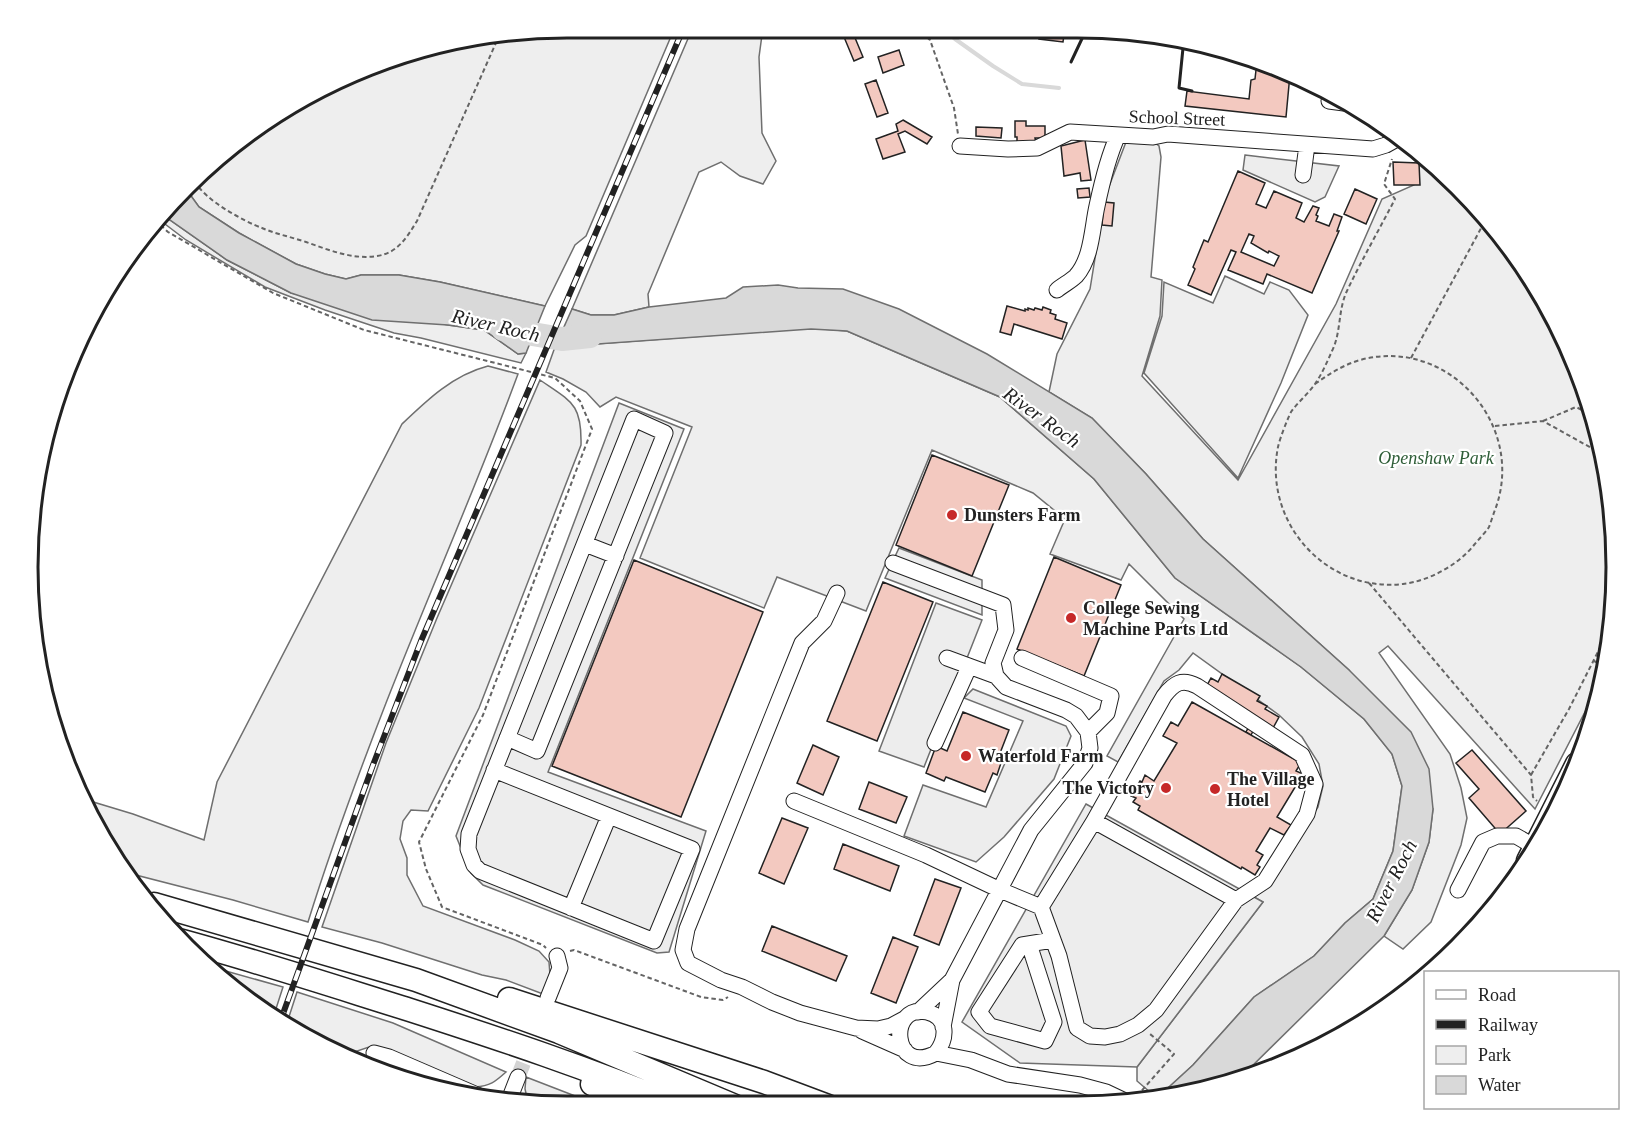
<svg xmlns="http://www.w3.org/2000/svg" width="1643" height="1133" font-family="'Times New Roman',serif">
<rect width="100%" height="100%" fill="#fff"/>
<!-- green -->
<path fill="#eee" stroke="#6f6f6f" stroke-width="1.5" d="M 566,27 L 675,27 L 586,236 L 575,245 L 545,306 L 440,282 L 399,275 L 361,275 L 346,279 L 325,274 L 296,264 L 239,233 L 199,207 L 186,189 L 267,118 L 427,45 Z
M 693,27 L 765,27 L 762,35 L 759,57 L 762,133 L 776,161 L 763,184 L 740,176 L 721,162 L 699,172 L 648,294 L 649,307 L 614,315 L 591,315 L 572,309 Z
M 1126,142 L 1154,142 L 1159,146 L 1161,157 L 1151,277 L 1162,280 L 1160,316 L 1142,376 L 1238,480 L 1336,304 L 1382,199 L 1414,185 L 1419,178 L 1417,162 L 1424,161 L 1458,185 L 1492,227 L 1491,231 L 1500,236 L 1525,267 L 1575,360 L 1606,462 L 1616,567 L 1606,671 L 1535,809 L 1388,646 L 1379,653 L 1450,754 L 1461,788 L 1467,818 L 1461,845 L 1431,922 L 1403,949 L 1384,936 L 1412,890 L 1429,842 L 1433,809 L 1349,670 L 1203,539 L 1146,474 L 1092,418 L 1049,392 L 1057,354 L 1090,289 L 1105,197 Z
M 162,210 L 163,215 L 227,260 L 291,293 L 448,325 L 484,330 L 518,354 L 526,353 L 521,363 L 421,338 L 394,333 L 325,310 L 265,287 L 186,240 L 165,224 L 159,214 Z
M 1225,276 L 1264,294 L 1270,282 L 1289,290 L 1308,315 L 1281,383 L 1238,478 L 1144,373 L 1162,316 L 1164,282 L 1213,303 Z
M 811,328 L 847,331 L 1000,397 L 1094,479 L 1175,578 L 1301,667 L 1364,719 L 1392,754 L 1402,786 L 1393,851 L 1373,899 L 1345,923 L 1314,956 L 1254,997 L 1193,1065 L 1157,1098 L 1137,1081 L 1137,1067 L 1263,902 L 1254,897 L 1269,885 L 1318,807 L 1323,786 L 1319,764 L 1302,737 L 1279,715 L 1193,653 L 1179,670 L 1164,681 L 1118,762 L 1107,756 L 1184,619 L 1129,564 L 1121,580 L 1050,554 L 1065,519 L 1033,493 L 932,450 L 866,611 L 777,577 L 764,608 L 640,558 L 692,427 L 616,397 L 600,407 L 586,392 L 563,379 L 546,372 L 555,347 Z
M 488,366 L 518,374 C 477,485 429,593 386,703 C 358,775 331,848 308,922 L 233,900 L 132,874 L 83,805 L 80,798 L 133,814 L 204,840 L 217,782 L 402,424 C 427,400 453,375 488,366 Z
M 540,380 C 572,402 582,404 581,445 L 479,708 L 428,811 L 411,810 L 403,821 L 400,839 L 407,858 L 407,875 L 423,906 L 515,940 L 539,951 L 549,962 L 550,975 L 543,994 L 506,980 L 482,975 L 382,943 L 322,927 L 386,743 L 437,618 Z
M 208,966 L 283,987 L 273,1018 L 266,1015 Z
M 297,992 L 393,1023 L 506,1072 C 495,1082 490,1086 475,1087 L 372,1046 L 351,1053 L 348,1059 L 286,1026 Z
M 526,1077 L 601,1106 L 566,1106 L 528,1102 L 525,1089 Z"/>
<!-- parking -->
<path fill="#ededed" stroke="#6f6f6f" stroke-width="1.5" d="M 1245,155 L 1339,166 L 1325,197 L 1315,202 L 1243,170 Z
M 619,403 L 684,429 L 548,772 L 706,831 L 669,952 L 657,953 L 483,885 L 471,873 L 456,836 Z
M 899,548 L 982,580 L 982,615 L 885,578 Z
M 936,603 L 982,620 L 924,767 L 879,751 Z
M 973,689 L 1066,726 L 1071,736 L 1054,779 L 1004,837 L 976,862 L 904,836 L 923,785 L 986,807 L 1023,721 L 964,698 Z
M 1086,804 L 1263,902 L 1137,1067 L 1020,1063 L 962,1022 Z"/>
<!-- water -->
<path fill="#d9d9d9" stroke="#6f6f6f" stroke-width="1.5" d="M 186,189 L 199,207 L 239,233 L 296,264 L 325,274 L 346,279 L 361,275 L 399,275 L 440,282 L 545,306 L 526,353 L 518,354 L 484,330 L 448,325 L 372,320 L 291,293 L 227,260 L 163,215 L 162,210 Z
M 778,285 L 798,288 L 843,289 L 899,309 L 987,354 L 1092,418 L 1146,474 L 1203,539 L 1349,670 L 1411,732 L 1429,769 L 1433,809 L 1429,842 L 1412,890 L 1384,936 L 1244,1074 L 1181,1096 L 1157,1098 L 1193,1065 L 1254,997 L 1314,956 L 1345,923 L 1373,899 L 1393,851 L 1402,786 L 1392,754 L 1364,719 L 1301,667 L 1175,578 L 1094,479 L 1000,397 L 847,331 L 811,329 L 555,347 L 572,309 L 591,315 L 614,315 L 649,307 L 726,298 L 743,287 Z"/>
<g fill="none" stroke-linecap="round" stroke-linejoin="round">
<!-- stream -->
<path stroke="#d9d9d9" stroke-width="4" d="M 941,27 L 955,39 L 993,66 L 1022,84 L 1059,88"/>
<!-- river -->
<path stroke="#d9d9d9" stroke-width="24" d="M 503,329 L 562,339 L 590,336"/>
</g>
<!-- building -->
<path fill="#f3c9c0" stroke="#222" stroke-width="1.5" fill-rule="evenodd" d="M 1041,27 L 1065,27 L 1063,42 L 1039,39 Z
M 853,33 L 863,57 L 854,61 L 844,37 Z
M 899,50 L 904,65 L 883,73 L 878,57 Z
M 1256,70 L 1279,73 L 1280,71 L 1290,74 L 1286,117 L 1185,106 L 1187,91 L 1249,99 L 1251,80 L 1255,79 Z
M 876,80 L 888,113 L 877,117 L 865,84 Z
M 903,120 L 932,137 L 927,144 L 905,131 L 898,134 L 905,152 L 883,159 L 876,139 L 898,131 L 896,124 Z
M 1015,121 L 1026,121 L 1026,126 L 1045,126 L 1045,138 L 1035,138 L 1036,143 L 1017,143 L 1017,137 L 1015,137 Z
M 976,127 L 1002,128 L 1001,138 L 976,136 Z
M 1085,140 L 1091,180 L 1081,181 L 1080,173 L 1064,176 L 1061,146 Z
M 1393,162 L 1419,163 L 1420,185 L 1394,185 Z
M 1238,171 L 1265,183 L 1256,204 L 1266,208 L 1274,191 L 1302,203 L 1296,218 L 1304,222 L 1313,206 L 1319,208 L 1316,215 L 1318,216 L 1316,221 L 1329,226 L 1334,214 L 1342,217 L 1337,231 L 1339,231 L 1312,293 L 1267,274 L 1263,284 L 1228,270 L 1236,252 L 1231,250 L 1211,295 L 1188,285 L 1195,269 L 1193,267 L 1204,240 L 1208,242 ZM 1249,234 L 1254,236 L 1251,243 L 1268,253 L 1269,251 L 1279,256 L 1274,266 L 1241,252 Z
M 1089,188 L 1090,197 L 1078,198 L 1077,189 Z
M 1355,189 L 1377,199 L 1366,224 L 1344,214 Z
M 1104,202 L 1114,203 L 1112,226 L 1102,225 Z
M 1007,306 L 1025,311 L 1025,309 L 1028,310 L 1028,308 L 1034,310 L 1035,308 L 1042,310 L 1043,307 L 1051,310 L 1050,313 L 1056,315 L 1055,319 L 1067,323 L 1062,339 L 1014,324 L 1011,335 L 1000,332 Z
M 932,455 L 1009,485 L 972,576 L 896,545 Z
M 1054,557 L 1121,585 L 1084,676 L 1017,649 Z
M 634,560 L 763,612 L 681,817 L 552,766 Z
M 883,582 L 933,602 L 877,741 L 827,721 Z
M 1222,674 L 1260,696 L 1257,701 L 1267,706 L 1265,709 L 1279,717 L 1273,728 L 1259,720 L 1251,735 L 1246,732 L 1254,717 L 1205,689 L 1211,678 L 1218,682 Z
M 1192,702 L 1301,763 L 1296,771 L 1303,774 L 1277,817 L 1291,825 L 1284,835 L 1270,828 L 1256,851 L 1263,855 L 1257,865 L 1260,867 L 1255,875 L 1242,867 L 1241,869 L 1138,810 L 1140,806 L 1133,802 L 1136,798 L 1131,796 L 1140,781 L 1142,782 L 1145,775 L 1154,781 L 1177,743 L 1163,736 L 1171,722 L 1178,726 Z
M 963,712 L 1009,730 L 997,761 L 1001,763 L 997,775 L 993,773 L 985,792 L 946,777 L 944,781 L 926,773 L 936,746 L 947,751 Z
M 813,745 L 839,757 L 823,795 L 797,783 Z
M 1472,750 L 1526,811 L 1500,834 L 1469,798 L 1479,789 L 1456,763 Z
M 869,782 L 907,797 L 896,823 L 859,809 Z
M 782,818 L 808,828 L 784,884 L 759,873 Z
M 843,844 L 899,866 L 890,891 L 834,869 Z
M 935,879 L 961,888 L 939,945 L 914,935 Z
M 772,926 L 847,956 L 836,981 L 762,951 Z
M 893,937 L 918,947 L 896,1003 L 871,993 Z"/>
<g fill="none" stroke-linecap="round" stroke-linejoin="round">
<!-- minor-tunnel -->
<path stroke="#d3d3d3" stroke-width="15" stroke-dasharray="15 8" stroke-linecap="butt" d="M 518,1077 L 541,1018"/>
<defs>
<path id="minor" d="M 1329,101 L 1344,103
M 960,146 L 1008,149 L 1037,148 L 1070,132 L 1153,137 L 1168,134 L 1373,149 L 1386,145 L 1395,140
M 1303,175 L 1307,145
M 1057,290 C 1063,285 1071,281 1076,276 C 1092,258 1092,228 1097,206 C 1102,182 1108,157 1118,135
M 585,544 L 616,556
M 893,563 L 1003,605 L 1006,630 L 993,663 L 996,676 L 1006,687 L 1066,710 L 1076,716 L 1088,732 L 1090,748 L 1085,763 L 1031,830 L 952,980 L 943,1027
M 837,593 L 824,621 L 802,643 L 687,929 L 683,950 L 688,963 L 721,980 L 742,987 L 772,1002 L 800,1013 L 856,1028 L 878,1029 L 891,1026 L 904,1019
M 947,658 L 996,676
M 1022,658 L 1111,696 L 1107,713 L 1088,732
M 935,743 L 969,667
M 494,770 L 692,849 L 654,941 L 480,871 L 474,865 L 468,849 L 469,834 L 634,419 L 665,433 L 537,751 L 507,738
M 794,801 L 926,855 L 1000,890 L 1041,907 L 1094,821 L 1236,900 L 1156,1010 L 1138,1025 L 1120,1034 L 1105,1037 L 1090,1036 L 1077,1028 L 1059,956 L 1041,907
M 1094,821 L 1164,696 C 1174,683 1182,678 1197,686 L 1302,755 L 1315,784 L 1307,814 L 1265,881 L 1236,900
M 1458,890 L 1483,842 L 1497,836 L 1516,836 L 1535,847
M 571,908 L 609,816
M 1029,944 L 1054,1022 L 1045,1041 L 990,1026 L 979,1012 L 1022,945 L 1053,940
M 548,998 L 560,968 L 557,956
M 918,1012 L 952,980
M 862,1031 L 905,1050
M 374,1053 L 389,1057 L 484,1098
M 936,1053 C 947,1039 949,1017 927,1012 C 887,1003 892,1077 936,1053 L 971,1060 L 1008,1074 L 1080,1085 L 1106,1092 L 1125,1101
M 509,1100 L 518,1077"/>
<path id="highway" d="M 1528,861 L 1577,764
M 154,904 L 416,980 L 559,1032 L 735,1106
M 179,940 C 257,961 333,986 410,1010 C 500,1039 591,1069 679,1106
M 509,999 L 764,1082 L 828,1106
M 592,1084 L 634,1106"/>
</defs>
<!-- minor casing -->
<use href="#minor" stroke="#222" stroke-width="17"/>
<!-- highway casing -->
<use href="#highway" stroke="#222" stroke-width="25"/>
<!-- path -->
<path stroke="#646464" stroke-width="2" stroke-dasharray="4.5 3" stroke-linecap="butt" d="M 916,27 L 930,40 L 954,108 L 958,134
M 195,181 C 203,199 243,221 262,228 C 276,234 291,237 306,242 C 329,250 353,260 377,256 C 398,253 407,237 417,221 L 499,36
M 1456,184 L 1482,226 L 1508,256 L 1531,278
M 155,220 L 168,232 L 273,293 L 364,330 L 555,378 L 580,401 L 592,429 L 483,715 L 419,842 L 426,869 L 442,907 L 543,945 L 546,948
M 1411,358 L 1486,219
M 1315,384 C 1329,374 1343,365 1360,360 C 1448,336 1527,425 1495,510 C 1493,515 1491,522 1489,527 C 1485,533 1479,539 1474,545 C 1458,565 1429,581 1403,584 C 1326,593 1263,522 1278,447 C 1280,438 1287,420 1291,412 C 1298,402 1308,394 1315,384 C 1322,374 1327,362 1332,351 C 1341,333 1338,312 1346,293 C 1361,261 1379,230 1395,199 L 1384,184 L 1392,159
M 1543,421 L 1576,407 L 1592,415
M 1495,426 L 1543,421 L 1604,455
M 1369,583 L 1531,775 L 1533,797 L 1537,801
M 1594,661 L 1606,667
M 1531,775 L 1569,709 L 1610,628
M 570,951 L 574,950 L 701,997 L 723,1000 L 728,997
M 1137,1096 L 1174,1054 L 1150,1034"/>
<!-- minor -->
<use href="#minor" stroke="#fff" stroke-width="15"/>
<!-- highway -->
<use href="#highway" stroke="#fff" stroke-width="22"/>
<defs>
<path id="rail" d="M 280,1022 L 373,765 L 421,641 L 684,27"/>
</defs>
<!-- rail casing -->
<use href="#rail" stroke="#222" stroke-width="6"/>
<!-- rail -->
<use href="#rail" stroke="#fff" stroke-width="4" stroke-dasharray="11" stroke-linecap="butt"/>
<!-- wall -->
<path stroke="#222" stroke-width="3" d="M 1184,38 L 1179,88 L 1192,91
M 1071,62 L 1087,28"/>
</g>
<!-- markers -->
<g fill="#c62828" stroke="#fff" stroke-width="2">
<circle cx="952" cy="515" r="6"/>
<circle cx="1071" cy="618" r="6"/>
<circle cx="966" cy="756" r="6"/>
<circle cx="1166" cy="788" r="6"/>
<circle cx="1215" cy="789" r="6"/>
</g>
<g text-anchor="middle" stroke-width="4.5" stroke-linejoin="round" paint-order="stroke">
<!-- street labels -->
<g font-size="18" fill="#222" stroke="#fff">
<text transform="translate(1177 118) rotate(2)" y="6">School Street</text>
</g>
<!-- park labels -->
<g font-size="18" font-style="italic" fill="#2f5e38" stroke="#fff">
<text x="1436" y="464">Openshaw Park</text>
</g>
<!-- poi labels -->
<g font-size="18" font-weight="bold" fill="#222" stroke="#fff" text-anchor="start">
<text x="964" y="521">Dunsters Farm</text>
<text x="1083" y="614">College Sewing<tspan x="1083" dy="21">Machine Parts Ltd</tspan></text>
<text x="978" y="762">Waterfold Farm</text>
<text x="1227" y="785">The Village<tspan x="1227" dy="21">Hotel</tspan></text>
<text x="1154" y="794" text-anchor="end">The Victory</text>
</g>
<!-- water labels -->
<g font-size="20" font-style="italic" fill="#222" stroke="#fff">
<text transform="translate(496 325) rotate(13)" y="7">River Roch</text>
<text transform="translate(1042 417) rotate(36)" y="7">River Roch</text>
<text transform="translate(1391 881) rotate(-63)" y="7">River Roch</text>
</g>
</g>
<!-- crop -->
<path d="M0 0H1643V1133H0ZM567 38H1077A529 529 0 0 1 1606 567V567A529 529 0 0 1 1077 1096H567A529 529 0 0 1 38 567V567A529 529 0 0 1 567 38Z" fill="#fff" fill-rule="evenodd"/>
<path fill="none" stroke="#222" stroke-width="3" d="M567 38H1077A529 529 0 0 1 1606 567V567A529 529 0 0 1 1077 1096H567A529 529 0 0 1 38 567V567A529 529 0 0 1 567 38Z"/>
<!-- legend -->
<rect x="1424" y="971" width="195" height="138" fill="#ffffff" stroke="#a7a7a7" stroke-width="1.5"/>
<rect x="1436" y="990" width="30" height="9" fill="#ffffff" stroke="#a7a7a7" stroke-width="1.5"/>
<text x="1478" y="1001" font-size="18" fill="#222222">Road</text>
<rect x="1436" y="1020" width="30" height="9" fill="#222222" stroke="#a7a7a7" stroke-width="1.5"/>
<text x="1478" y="1031" font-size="18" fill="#222222">Railway</text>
<rect x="1436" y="1046" width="30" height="18" fill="#eeeeee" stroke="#a7a7a7" stroke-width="1.5"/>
<text x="1478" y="1061" font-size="18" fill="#222222">Park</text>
<rect x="1436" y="1076" width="30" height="18" fill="#d9d9d9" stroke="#a7a7a7" stroke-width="1.5"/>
<text x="1478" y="1091" font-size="18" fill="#222222">Water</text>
</svg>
